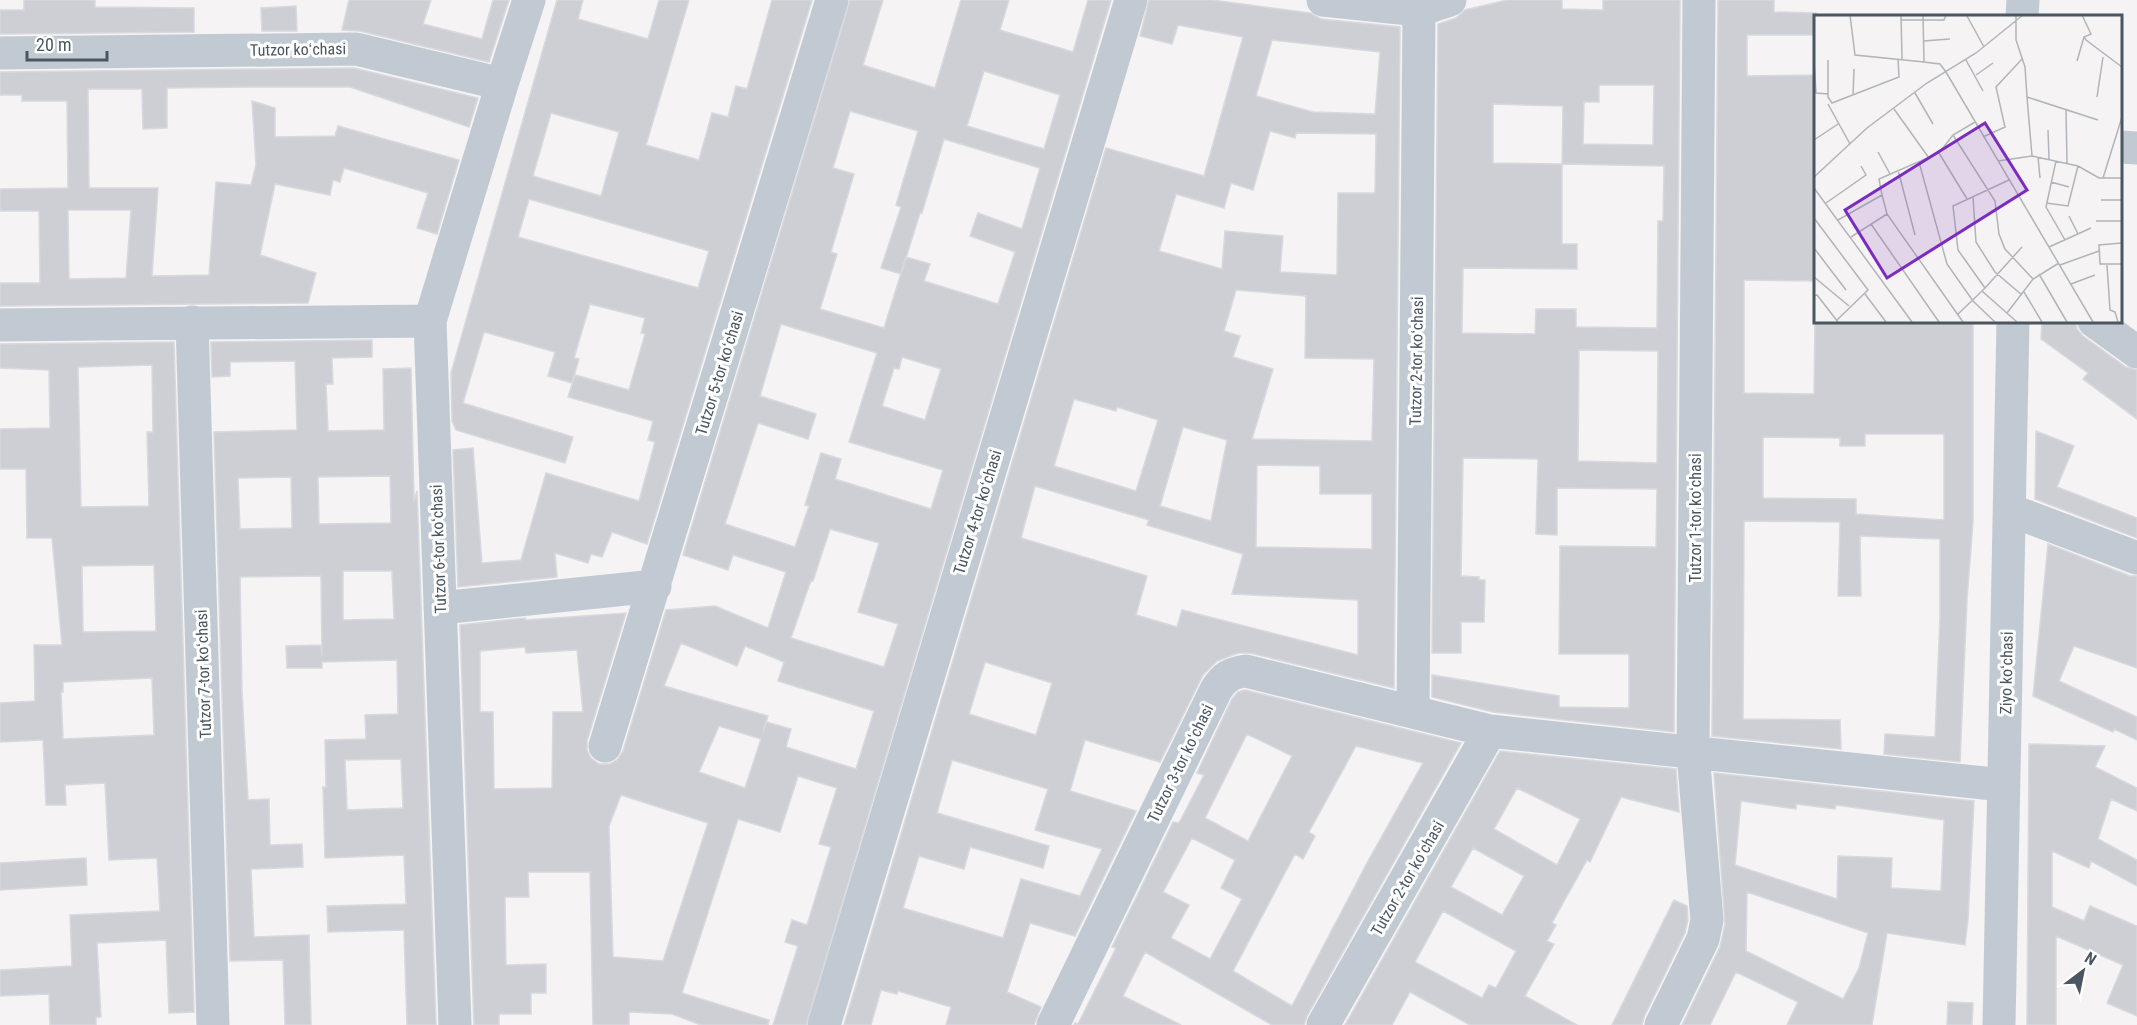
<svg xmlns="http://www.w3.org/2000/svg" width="2137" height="1025" font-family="'Roboto Condensed',sans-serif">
<rect width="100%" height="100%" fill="#f5f3f3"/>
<!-- building -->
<path fill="#cdcfd5" stroke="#d7d9de" stroke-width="1.5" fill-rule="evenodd" d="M 24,0 L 95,0 L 95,7 L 194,8 L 194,32 L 0,34 L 0,10 L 24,10 Z
M 349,0 L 431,0 L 423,24 L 482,39 L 493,0 L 509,0 L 489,62 L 360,31 L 342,30 Z
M 557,0 L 583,0 L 578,19 L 648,39 L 659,0 L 689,0 L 646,145 L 699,160 L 712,113 L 728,117 L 736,86 L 747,89 L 772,0 L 812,0 L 647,544 L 612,532 L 602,557 L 591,554 L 588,563 L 555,553 L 557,577 L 458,587 L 453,450 L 473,448 L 482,563 L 521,560 L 546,473 L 639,501 L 655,442 L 648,440 L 653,421 L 568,397 L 575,375 L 629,390 L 645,334 L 641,333 L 645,318 L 590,304 L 574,358 L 579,359 L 572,383 L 548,376 L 555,352 L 484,332 L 463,403 L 573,437 L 565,463 L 456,430 L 452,421 L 451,373 ZM 551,113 L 619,132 L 601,196 L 533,176 ZM 529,199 L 709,251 L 698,288 L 518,237 Z
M 850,0 L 883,0 L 863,65 L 935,88 L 961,0 L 1009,0 L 1000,30 L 1073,52 L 1088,0 L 1111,0 L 806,1025 L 773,1025 L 798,946 L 785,942 L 792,920 L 807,925 L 831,847 L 819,844 L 837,788 L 798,776 L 780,832 L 738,819 L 682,993 L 769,1020 L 768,1025 L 701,1025 L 672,1014 L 629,1012 L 629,1025 L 593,1025 L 590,872 L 528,872 L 529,897 L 505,897 L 506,965 L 546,964 L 546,993 L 531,993 L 531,1014 L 499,1014 L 499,1025 L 474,1025 L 460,625 L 525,618 L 526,620 L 626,613 L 587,741 L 587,750 L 591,758 L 599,764 L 609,764 L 617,760 L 623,751 L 666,610 L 715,606 L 768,628 L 786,572 L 733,555 L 728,570 L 683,555 ZM 984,71 L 1060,95 L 1044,149 L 967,126 ZM 850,111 L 918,131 L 896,205 L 901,207 L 881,268 L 901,274 L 920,213 L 922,213 L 944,139 L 1040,168 L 1022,229 L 978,213 L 970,236 L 1015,252 L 998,304 L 924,281 L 930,264 L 906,257 L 884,328 L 820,309 L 837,254 L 831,252 L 854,174 L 833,168 ZM 781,324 L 877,353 L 849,442 L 943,470 L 931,509 L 835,479 L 841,459 L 821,453 L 805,505 L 809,506 L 795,547 L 725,524 L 758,423 L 808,439 L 816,414 L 760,396 ZM 902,357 L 941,369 L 925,420 L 882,406 L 894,368 L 899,369 ZM 830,529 L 879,543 L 858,612 L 898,624 L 884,667 L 791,638 L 811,580 L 813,581 ZM 681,643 L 737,666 L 745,646 L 784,662 L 778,681 L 874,711 L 856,769 L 786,747 L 791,729 L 766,722 L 763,732 L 768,716 L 664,686 ZM 525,647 L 526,653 L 577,650 L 583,712 L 553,712 L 552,788 L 494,789 L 493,712 L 480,712 L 480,651 ZM 719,726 L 761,739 L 745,788 L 699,772 ZM 621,795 L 708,823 L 663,961 L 613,957 L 609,826 Z
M 1149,0 L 1212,0 L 1310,13 L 1321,19 L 1400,27 L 1394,688 L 1250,653 L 1238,653 L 1217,661 L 1203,675 L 1160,762 L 1085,740 L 1070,791 L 1136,811 L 1075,936 L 1030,923 L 1007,992 L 1041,1007 L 1034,1025 L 946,1025 L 951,1007 L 898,991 L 897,994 L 881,990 L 871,1025 L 844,1025 L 1106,148 L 1204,176 L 1243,37 L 1178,25 L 1172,44 L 1140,36 ZM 1272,40 L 1380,52 L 1375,114 L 1313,112 L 1256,96 ZM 1270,131 L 1295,138 L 1296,133 L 1376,134 L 1375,193 L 1338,193 L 1337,275 L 1280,272 L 1283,236 L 1225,231 L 1222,269 L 1159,251 L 1176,194 L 1224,208 L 1231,183 L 1253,190 ZM 1236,290 L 1306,296 L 1305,358 L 1374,359 L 1372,441 L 1252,439 L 1273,369 L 1233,357 L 1240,336 L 1224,331 ZM 1074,399 L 1116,411 L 1117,407 L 1158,420 L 1136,491 L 1054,466 ZM 1183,427 L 1227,440 L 1211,521 L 1160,506 ZM 1257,465 L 1320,466 L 1320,494 L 1372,494 L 1372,549 L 1256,547 ZM 1035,486 L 1149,520 L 1147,525 L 1243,554 L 1232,594 L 1358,600 L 1358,655 L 1182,610 L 1177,627 L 1136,615 L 1147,576 L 1021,538 ZM 985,662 L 1052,683 L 1036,735 L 969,714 ZM 952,760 L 1048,789 L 1035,830 L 1102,849 L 1080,896 L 1021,879 L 1003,938 L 903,908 L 919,856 L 964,869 L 970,847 L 1043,868 L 1049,846 L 937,813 Z
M 1507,0 L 1562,0 L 1562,9 L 1603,10 L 1603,0 L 1680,0 L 1674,732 L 1493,712 L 1432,697 L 1432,675 L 1559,696 L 1559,707 L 1629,708 L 1629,654 L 1559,654 L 1560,546 L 1656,547 L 1657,489 L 1557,488 L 1557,535 L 1536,534 L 1538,459 L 1463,458 L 1461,576 L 1479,577 L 1479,580 L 1485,580 L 1484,622 L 1461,622 L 1461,653 L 1432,653 L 1438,24 L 1456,18 L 1465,10 ZM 1599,85 L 1654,85 L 1653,145 L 1583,144 L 1584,102 L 1599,102 ZM 1493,104 L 1563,106 L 1562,164 L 1493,163 ZM 1562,164 L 1664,166 L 1663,221 L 1658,221 L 1657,328 L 1576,327 L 1576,309 L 1536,309 L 1535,334 L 1462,333 L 1463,268 L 1577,269 L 1577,244 L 1562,244 ZM 1579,350 L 1658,351 L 1657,463 L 1578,461 Z
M 1718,0 L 1774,0 L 1774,12 L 1816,13 L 1816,35 L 1747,35 L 1747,76 L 1816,75 L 1816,281 L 1744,280 L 1744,393 L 1814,394 L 1815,321 L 1973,321 L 1973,522 L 1967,599 L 1960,762 L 1884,754 L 1885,734 L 1935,737 L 1940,617 L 1940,539 L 1860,536 L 1861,596 L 1838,596 L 1840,522 L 1744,521 L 1743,719 L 1840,720 L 1841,749 L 1712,736 ZM 1865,434 L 1944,434 L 1944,520 L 1856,514 L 1856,499 L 1763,498 L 1763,437 L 1840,438 L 1840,446 L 1865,446 Z
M 296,6 L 297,31 L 262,31 L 261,8 Z
M 354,68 L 478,98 L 469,127 L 350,87 L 251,87 L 167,88 L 167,128 L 143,129 L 142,89 L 88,89 L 89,188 L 158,188 L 152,276 L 209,275 L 216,182 L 251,185 L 256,165 L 252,101 L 275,108 L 275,137 L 335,136 L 338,126 L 459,160 L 437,234 L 417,228 L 428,193 L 344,168 L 340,182 L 333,180 L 330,195 L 275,184 L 260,255 L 316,273 L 308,303 L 0,306 L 0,283 L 40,283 L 39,211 L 0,211 L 0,189 L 68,188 L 67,101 L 22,101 L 22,95 L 0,95 L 0,72 ZM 68,210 L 131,210 L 126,278 L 69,279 Z
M 2042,321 L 2076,321 L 2077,329 L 2083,336 L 2126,367 L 2137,370 L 2137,419 L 2083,379 L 2088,373 L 2041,339 Z
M 372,340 L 372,357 L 332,358 L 333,384 L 326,384 L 328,431 L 384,430 L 383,369 L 411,368 L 414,501 L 417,491 L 436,1025 L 407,1025 L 404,930 L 328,932 L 327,906 L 406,904 L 404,855 L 325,858 L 323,787 L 326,787 L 325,740 L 366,739 L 365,715 L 398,714 L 397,660 L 322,662 L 322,668 L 287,668 L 286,646 L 321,645 L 322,656 L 321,576 L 240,577 L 242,692 L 248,800 L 269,799 L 270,845 L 302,844 L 303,867 L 251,869 L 254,937 L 309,935 L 311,1025 L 285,1025 L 283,960 L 230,961 L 214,432 L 297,430 L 295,361 L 230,362 L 230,376 L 212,377 L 211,342 ZM 390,476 L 391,523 L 319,524 L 318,477 ZM 291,477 L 292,528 L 240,529 L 238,478 ZM 343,571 L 392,571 L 394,619 L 343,620 ZM 401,759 L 403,808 L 347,810 L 345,760 Z
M 174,342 L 194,1012 L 169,1013 L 166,940 L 97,943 L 101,1017 L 96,1017 L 96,1025 L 50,1025 L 49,994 L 0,996 L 0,970 L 72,966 L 70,915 L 160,911 L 157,858 L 109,860 L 105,783 L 65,785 L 66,805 L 46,805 L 43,740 L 0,742 L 0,703 L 35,701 L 34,645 L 62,645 L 52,538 L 27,538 L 26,469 L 0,469 L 0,429 L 50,428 L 49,370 L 0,368 L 0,344 ZM 152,365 L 153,432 L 147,432 L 149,506 L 81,507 L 78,367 ZM 154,565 L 156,631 L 83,632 L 82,566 ZM 152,678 L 154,735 L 63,739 L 61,692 L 63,692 L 63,682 Z
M 2036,431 L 2074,446 L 2057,487 L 2137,518 L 2137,538 L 2035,499 Z
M 2048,544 L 2130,576 L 2137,576 L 2137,668 L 2074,646 L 2059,681 L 2137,717 L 2137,740 L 2114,729 L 2113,732 L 2033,696 Z
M 1245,690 L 1461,743 L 1307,1016 L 1304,1025 L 1272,1025 L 1145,952 L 1123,996 L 1181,1025 L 1074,1025 L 1075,1023 L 1078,1024 L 1116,948 L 1112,947 L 1173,822 L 1179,823 L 1204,775 L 1197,773 L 1232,699 L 1238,692 ZM 1247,734 L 1292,756 L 1248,841 L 1205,818 ZM 1356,746 L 1423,763 L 1368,861 L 1292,1006 L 1233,971 L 1295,854 L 1303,859 L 1315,836 L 1309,832 ZM 1192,838 L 1235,860 L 1221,888 L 1242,899 L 1210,959 L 1171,938 L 1189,905 L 1163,892 Z
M 2029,744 L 2105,746 L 2095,767 L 2137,788 L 2137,811 L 2111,799 L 2098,839 L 2137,860 L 2137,886 L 2091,861 L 2089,868 L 2052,851 L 2052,907 L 2084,921 L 2090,906 L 2137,926 L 2137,1016 L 2107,1003 L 2123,965 L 2056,936 L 2056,1025 L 2027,1025 Z
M 1500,751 L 1676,769 L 1679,812 L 1621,797 L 1590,862 L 1587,860 L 1552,923 L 1556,925 L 1547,941 L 1554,944 L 1525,996 L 1577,1025 L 1470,1025 L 1410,992 L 1392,1025 L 1345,1025 ZM 1517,788 L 1580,819 L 1557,865 L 1494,829 ZM 1473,848 L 1524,876 L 1502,915 L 1451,887 ZM 1443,911 L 1516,951 L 1496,988 L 1489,985 L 1482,998 L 1415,962 Z
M 1714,773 L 1974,801 L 1968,920 L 1965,945 L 1887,933 L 1872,1025 L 1787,1025 L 1798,1002 L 1736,972 L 1710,1025 L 1682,1025 L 1720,947 L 1725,924 ZM 1741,801 L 1796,809 L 1796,804 L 1835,809 L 1836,805 L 1944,820 L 1941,891 L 1891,888 L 1892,858 L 1838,856 L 1837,899 L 1735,865 ZM 1747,892 L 1868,933 L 1859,968 L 1843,999 L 1746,951 Z
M 86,858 L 87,885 L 0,890 L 0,863 Z
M 1674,900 L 1687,906 L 1688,919 L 1685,933 L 1644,1017 L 1642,1025 L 1612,1025 Z
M 1948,1002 L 1973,1003 L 1972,1025 L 1947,1025 Z"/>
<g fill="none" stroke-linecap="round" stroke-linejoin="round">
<!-- minor -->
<path stroke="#c1cad2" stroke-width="33" d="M 1323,0 L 1419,10 L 1450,0
M 2022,16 L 2023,0
M 0,53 L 356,49 L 502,84 L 529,0
M 2120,147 L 2137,148
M 2094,321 L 2137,352
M 192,322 L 213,1025
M 0,325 L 430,321
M 2010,510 L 2137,558
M 440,608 L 655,586
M 1413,712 L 1419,10 L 1414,0
M 605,746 L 832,0
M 455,1025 L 430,321 L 502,84
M 824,1025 L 1131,0
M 1053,1025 L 1216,690 C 1224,677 1231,673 1246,671 L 1490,731 L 2003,785
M 1323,1025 L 1490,731
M 1661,1025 L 1703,939 L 1707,920 L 1693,753 L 1699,0
M 1999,1025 L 2013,321"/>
</g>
<g text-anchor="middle" stroke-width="6" stroke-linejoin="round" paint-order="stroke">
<!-- street labels -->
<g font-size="16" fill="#4a5661" stroke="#fff">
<text transform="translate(298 49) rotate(-1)" y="6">Tutzor koʻchasi</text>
<text transform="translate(1416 361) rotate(-89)" y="6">Tutzor 2-tor koʻchasi</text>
<text transform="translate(719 373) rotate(-73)" y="6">Tutzor 5-tor koʻchasi</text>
<text transform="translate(977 512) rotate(-73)" y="6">Tutzor 4-tor koʻchasi</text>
<text transform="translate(1695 518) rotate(-90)" y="6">Tutzor 1-tor koʻchasi</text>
<text transform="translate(438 549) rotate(-92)" y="6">Tutzor 6-tor koʻchasi</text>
<text transform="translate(2006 673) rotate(-89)" y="6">Ziyo koʻchasi</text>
<text transform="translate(203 674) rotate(-92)" y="6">Tutzor 7-tor koʻchasi</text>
<text transform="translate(1180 763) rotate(-64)" y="6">Tutzor 3-tor koʻchasi</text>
<text transform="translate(1407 878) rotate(-60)" y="6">Tutzor 2-tor koʻchasi</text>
</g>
</g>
<!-- overview -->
<g transform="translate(1814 15)">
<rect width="308" height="308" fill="#f5f3f3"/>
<path fill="none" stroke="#b1b4b9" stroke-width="1.5" d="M 36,0 L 41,40 L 110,47M 87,0 L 88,44M 109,0 L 110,47 L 126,49 L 132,57 L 279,307M 202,0 L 202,25 L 211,52 L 213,82 L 284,105M 268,0 L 277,19 L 270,22 L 272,25 L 308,52M 153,1 L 170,32M 87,5 L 130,5 L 132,0M 109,26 L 136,24M 14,45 L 14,82 L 18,88 L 85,62 L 84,44M 152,45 L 169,76M 0,46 L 2,78 L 14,79M 263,46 L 270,22M 162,60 L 179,48M 101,78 L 119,109M 39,81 L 40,54M 213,82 L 218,141M 283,82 L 289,42M 14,89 L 36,129M 80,94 L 115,143M 252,95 L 253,148M 234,115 L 235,144M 139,120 L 181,186 L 185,219 L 191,234 L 219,264M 169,122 L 191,112 L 182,72 L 208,44M 0,125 L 24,109M 64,137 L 76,159M 125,138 L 153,184M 224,142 L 226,163M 184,146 L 218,141 L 264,151 L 285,163 L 308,163M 242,146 L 232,192 L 251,225M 105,147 L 133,249 L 159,286 L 181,307M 84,155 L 101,220M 0,162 L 53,113 L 113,68 L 162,38 L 209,0M 289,163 L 308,102M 195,165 L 139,191 L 144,235 L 171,273 L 168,276 L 203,307M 237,167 L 255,172M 0,173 L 98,307M 68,180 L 73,199 L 149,307M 159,182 L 162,227 L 181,257 L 208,280M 287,185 L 308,185M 12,188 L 52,160 L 47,151M 232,188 L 254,191 L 264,151M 255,201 L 264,219M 0,203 L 54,275 L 23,305M 24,205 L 68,180 L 65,164 L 125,138 L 139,120 L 161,107M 282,206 L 308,206M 57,209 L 125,307M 37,222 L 73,199M 308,228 L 285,230 L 286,249 L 308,249M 235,232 L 277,213M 0,233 L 32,275M 246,250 L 285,236M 293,250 L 296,295 L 301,297 L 304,307M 225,259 L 253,307M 0,262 L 35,291M 257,269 L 281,260M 171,273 L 208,232M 210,277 L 228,307M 51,279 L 72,307M 0,281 L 3,280 L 24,307M 193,298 L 219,264 L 245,248M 143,300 L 168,276"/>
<path fill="#7b2cbf" fill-opacity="0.15" stroke="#7b2cbf" stroke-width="3" d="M 171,108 L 213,175 L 73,263 L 31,195 Z"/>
<rect width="308" height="308" fill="none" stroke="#4a5661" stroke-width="3"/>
</g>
<!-- north arrow -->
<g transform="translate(2083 971) rotate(32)" stroke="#ffffff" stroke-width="4.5" paint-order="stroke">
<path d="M0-4.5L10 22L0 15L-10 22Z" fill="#4a5661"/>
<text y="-9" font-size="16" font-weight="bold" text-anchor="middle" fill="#4a5661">N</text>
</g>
<!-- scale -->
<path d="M27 51v9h80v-9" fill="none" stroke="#4a5661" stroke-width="3"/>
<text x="36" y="51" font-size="18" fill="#4a5661" stroke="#ffffff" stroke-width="4.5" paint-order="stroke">20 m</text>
</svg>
